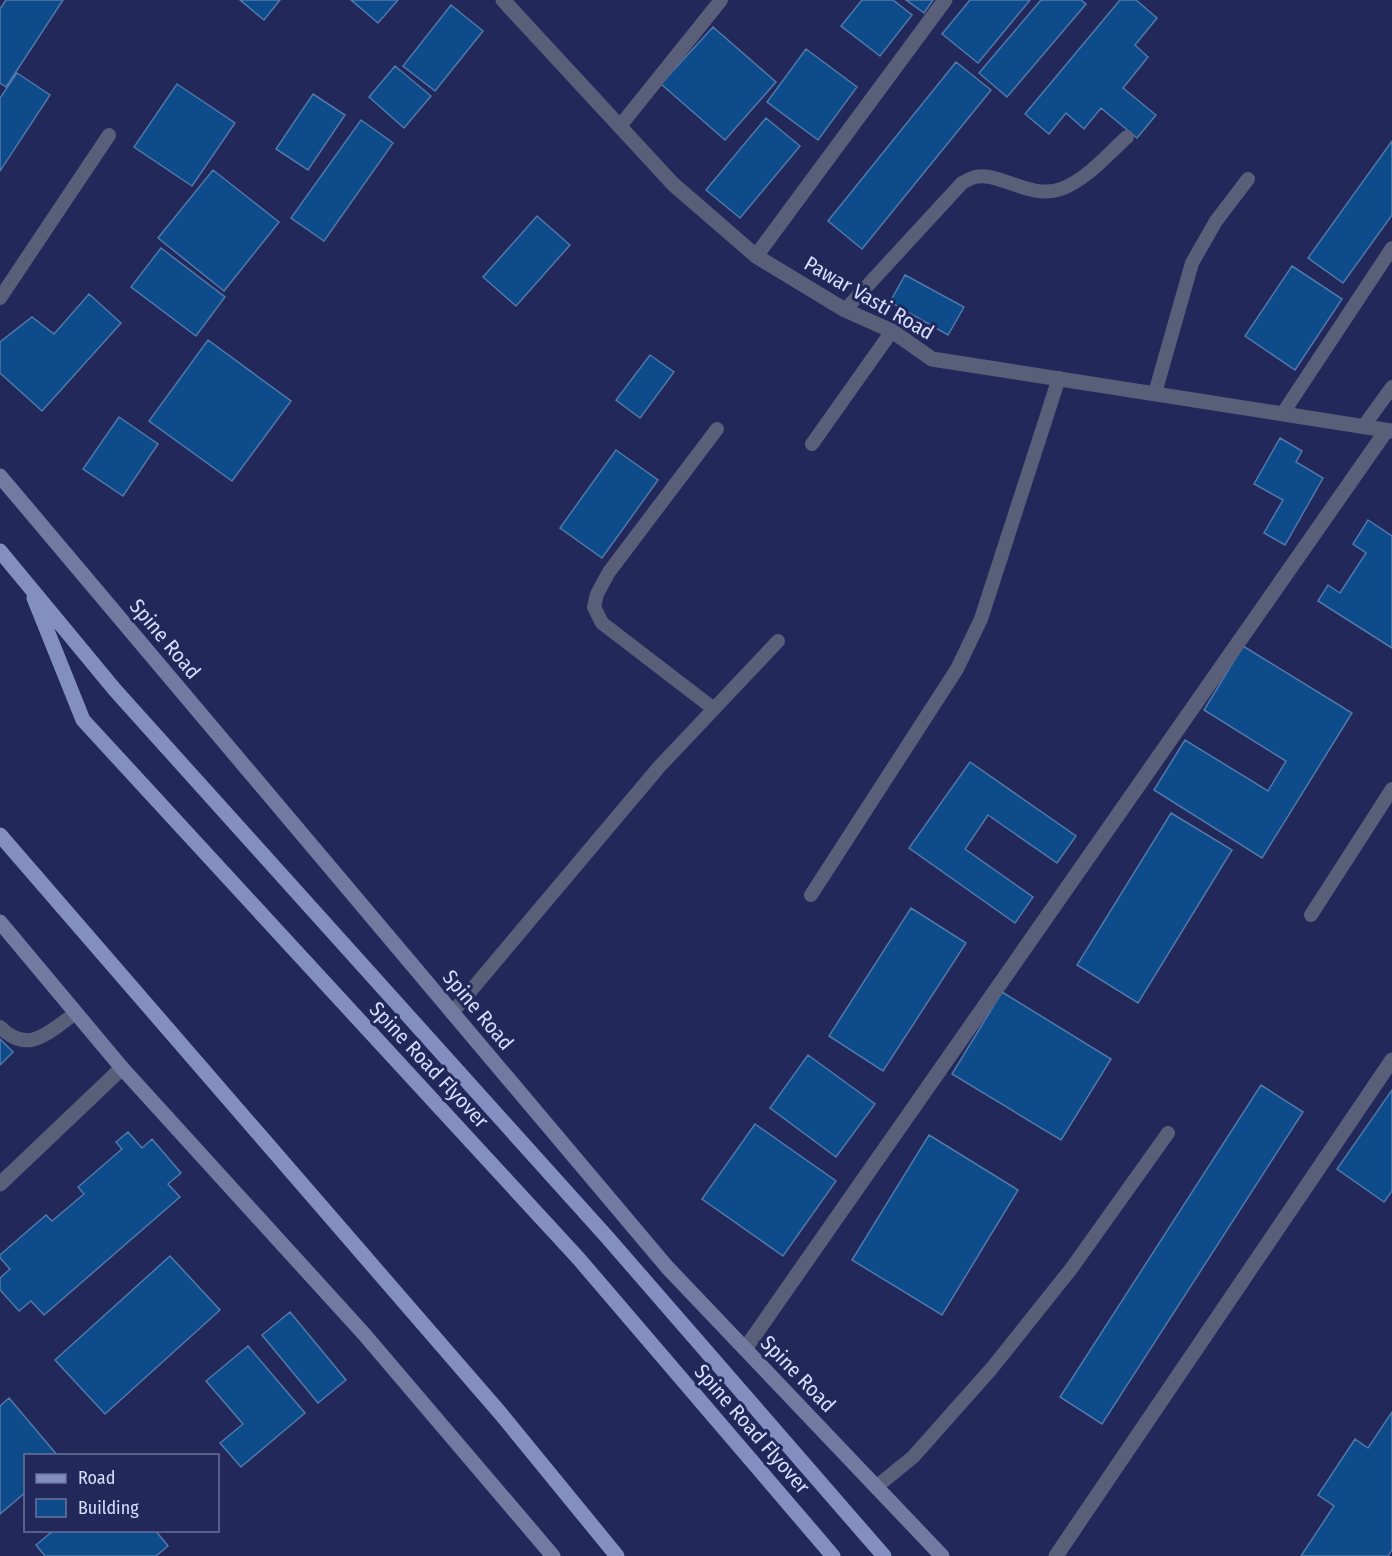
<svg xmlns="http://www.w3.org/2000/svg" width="1392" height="1556" font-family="'Fira Sans Condensed',sans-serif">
<rect width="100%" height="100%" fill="#22285a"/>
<!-- building -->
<path fill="#0e4b8b" stroke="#5179aa" stroke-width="1.5" d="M 6,0 L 63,0 L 6,87 L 0,83 L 0,9 Z
M 240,0 L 280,0 L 264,20 Z
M 351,0 L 398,0 L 378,23 Z
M 862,0 L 893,0 L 912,15 L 880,56 L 841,26 Z
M 906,0 L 933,0 L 924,13 Z
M 970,0 L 1030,0 L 978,63 L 942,34 Z
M 1041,0 L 1081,0 L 1086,4 L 1007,97 L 979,73 Z
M 1120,0 L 1136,0 L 1157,18 L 1135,45 L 1148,57 L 1123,88 L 1156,115 L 1137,138 L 1101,108 L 1084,129 L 1066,113 L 1049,134 L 1025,114 Z
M 451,5 L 483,31 L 435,91 L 403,66 Z
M 713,27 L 776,82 L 725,140 L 661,84 Z
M 806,49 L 857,87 L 818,140 L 767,102 Z
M 956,62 L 991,90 L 862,249 L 828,221 Z
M 395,66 L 431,96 L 404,128 L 369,97 Z
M 17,73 L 50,95 L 0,171 L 0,98 Z
M 177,84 L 235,123 L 192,186 L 134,147 Z
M 313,94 L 345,115 L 308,170 L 276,149 Z
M 766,118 L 800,146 L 740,218 L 706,190 Z
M 361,120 L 393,143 L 324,241 L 291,218 Z
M 1392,141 L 1392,215 L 1343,283 L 1308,258 Z
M 213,170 L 279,222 L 224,291 L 158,238 Z
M 537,216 L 570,245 L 516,306 L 483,277 Z
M 161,248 L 225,297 L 196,336 L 131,287 Z
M 1292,266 L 1342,299 L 1295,370 L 1245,336 Z
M 905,275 L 964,307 L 948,335 L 890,302 Z
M 89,294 L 121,323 L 42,411 L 0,373 L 0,342 L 32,317 L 54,334 Z
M 208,340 L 291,401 L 232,481 L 149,421 Z
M 650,355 L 674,372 L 640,418 L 616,400 Z
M 119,417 L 158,444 L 123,496 L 83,469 Z
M 1280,438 L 1302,451 L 1296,462 L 1323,478 L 1285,545 L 1264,533 L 1283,500 L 1254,484 Z
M 616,450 L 658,480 L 602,558 L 560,528 Z
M 1368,520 L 1392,536 L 1392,648 L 1318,601 L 1328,585 L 1340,593 L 1366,553 L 1353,544 Z
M 1243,646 L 1352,713 L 1262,858 L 1154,790 L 1185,740 L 1268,791 L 1286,761 L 1204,710 Z
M 970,762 L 1076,836 L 1057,863 L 988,815 L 965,849 L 1033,897 L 1015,923 L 909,848 Z
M 1171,813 L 1232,850 L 1138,1003 L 1077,965 Z
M 911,908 L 966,943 L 883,1071 L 829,1036 Z
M 1002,992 L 1111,1059 L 1061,1140 L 952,1074 Z
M 0,1039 L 13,1052 L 0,1065 Z
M 808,1055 L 875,1104 L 836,1157 L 770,1108 Z
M 1261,1085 L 1303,1112 L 1102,1424 L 1060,1397 Z
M 1392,1090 L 1392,1191 L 1384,1202 L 1337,1169 Z
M 755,1124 L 836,1181 L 783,1256 L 702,1199 Z
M 128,1132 L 142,1148 L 152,1139 L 181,1173 L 168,1184 L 180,1197 L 44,1315 L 31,1301 L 19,1311 L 0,1290 L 0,1278 L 10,1269 L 0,1258 L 0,1255 L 46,1215 L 52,1221 L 84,1194 L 78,1187 L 122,1149 L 116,1142 Z
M 929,1135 L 1018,1190 L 942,1315 L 852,1260 Z
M 170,1256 L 220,1310 L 105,1414 L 55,1360 Z
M 290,1312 L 346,1380 L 318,1403 L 262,1335 Z
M 248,1346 L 305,1413 L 241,1467 L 220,1443 L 243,1424 L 206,1381 Z
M 9,1398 L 58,1456 L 26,1456 L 26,1492 L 0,1514 L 0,1406 Z
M 1392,1412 L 1392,1550 L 1388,1556 L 1301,1556 L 1334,1506 L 1318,1495 L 1355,1439 L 1368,1448 Z
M 54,1530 L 155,1530 L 168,1546 L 156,1556 L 45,1556 L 36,1545 Z"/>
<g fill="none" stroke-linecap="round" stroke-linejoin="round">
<!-- lane -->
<path stroke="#595f78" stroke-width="14" d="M 620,126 L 721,0
M 0,298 L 109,135
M 845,310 L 962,183 C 966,181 971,178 975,177 C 998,171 1030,200 1061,189 C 1086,180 1107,155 1127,137
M 1155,393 L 1192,263 L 1216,221 L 1248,179
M 1283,413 L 1392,248
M 1363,427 L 1392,387
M 812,444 L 892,331
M 714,709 L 602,623 L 594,607 L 597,594 L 609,572 L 717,429
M 811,895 L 957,669 L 981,619 L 1059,378
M 1311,915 L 1392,789
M 452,1013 L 659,767 L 778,641
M 0,1027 C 29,1056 49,1031 76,1013
M 876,1487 L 913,1457 L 992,1368 L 1071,1269 L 1168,1133"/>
<!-- street -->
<path stroke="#595f78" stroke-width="15" d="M 503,0 L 673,184 L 756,256 L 845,310 L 892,331 L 932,359 L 1392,431
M 756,256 L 945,0
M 0,1184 L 122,1068
M 745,1349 L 1386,431
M 1056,1556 L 1392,1060"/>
<!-- secondary -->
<path stroke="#717aa1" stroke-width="15" d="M 0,476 L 667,1267 L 942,1556
M 0,922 L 122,1068 L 364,1334 L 553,1556"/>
<!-- primary -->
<path stroke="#848fc1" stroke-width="15" d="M 0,551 L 115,690 L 607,1237 L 884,1556
M 34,598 L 83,720 L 579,1259 L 833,1556
M 0,835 L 501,1414 L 617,1556"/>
</g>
<g text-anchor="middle" stroke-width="6" stroke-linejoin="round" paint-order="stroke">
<!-- street labels -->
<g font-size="21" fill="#d6defe" stroke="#22285a">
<text transform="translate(869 298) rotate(30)" y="7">Pawar Vasti Road</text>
<text transform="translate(165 639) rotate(50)" y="7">Spine Road</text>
<text transform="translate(478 1010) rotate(50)" y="7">Spine Road</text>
<text transform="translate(429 1065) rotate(47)" y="7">Spine Road Flyover</text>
<text transform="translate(798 1374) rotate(46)" y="7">Spine Road</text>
<text transform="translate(752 1429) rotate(49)" y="7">Spine Road Flyover</text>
</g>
</g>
<!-- legend -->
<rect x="24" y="1454" width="195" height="78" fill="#22285a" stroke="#6a719c" stroke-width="1.5"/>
<rect x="36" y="1474" width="30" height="9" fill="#848fc1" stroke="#6a719c" stroke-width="1.5"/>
<text x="78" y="1484" font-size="18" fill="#d6defe">Road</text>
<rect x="36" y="1499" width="30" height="18" fill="#0e4b8b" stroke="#6a719c" stroke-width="1.5"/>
<text x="78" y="1514" font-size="18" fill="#d6defe">Building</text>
</svg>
